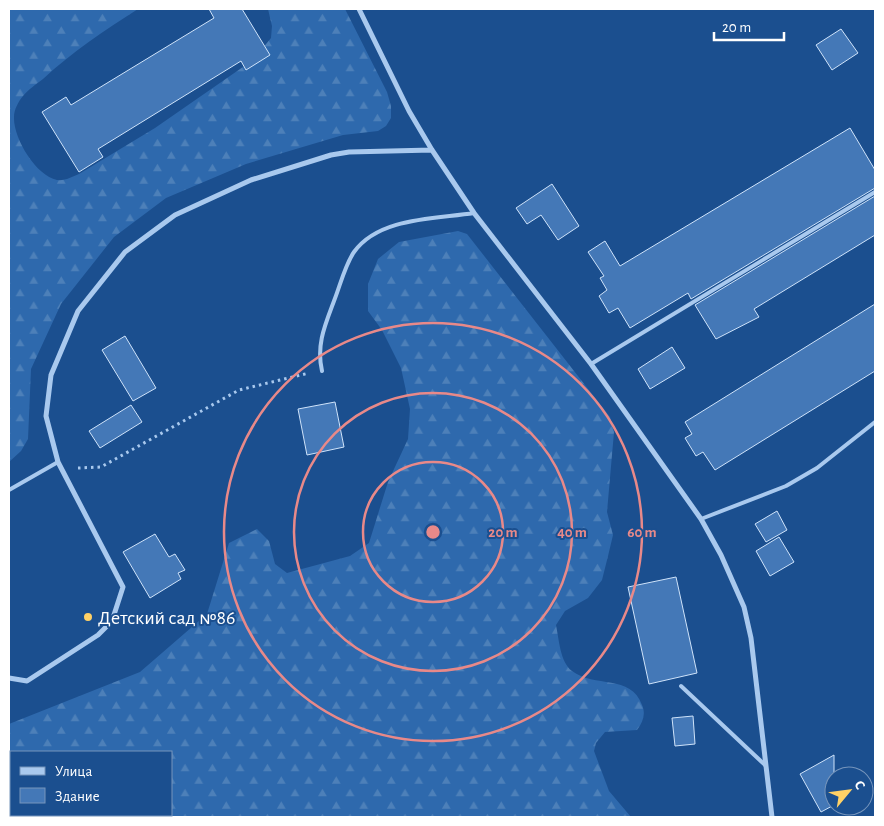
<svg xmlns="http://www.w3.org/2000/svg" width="884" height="826" font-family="'Alegreya Sans',sans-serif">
<defs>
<pattern id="forest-firs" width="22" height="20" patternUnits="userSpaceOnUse" patternTransform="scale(1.25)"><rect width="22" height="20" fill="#2e69ad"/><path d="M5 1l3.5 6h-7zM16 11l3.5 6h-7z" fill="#4d80b9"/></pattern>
</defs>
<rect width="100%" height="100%" fill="#1b4f8f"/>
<!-- forest -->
<path fill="url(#forest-firs)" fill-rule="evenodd" d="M 9,9 L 138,9 C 105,30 72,52 43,79 C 36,84 28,90 23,96 C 18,102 14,110 14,117 C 13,138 36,176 57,180 C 65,181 72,177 79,174 L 155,128 L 253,60 L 271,38 L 272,26 L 268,9 L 345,9 L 387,92 L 391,106 L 391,118 L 386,126 L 378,131 L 343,135 L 246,164 L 166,198 L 114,237 L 61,304 L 31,369 L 28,439 L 21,451 L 9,462 Z
M 458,231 L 467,234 L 610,417 L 614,432 L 607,512 L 613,535 L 608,556 L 602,580 L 588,598 L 565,611 L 556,625 C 559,639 560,662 572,671 C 594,688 631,674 642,705 C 646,714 643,722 637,730 L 605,732 L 596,743 L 594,751 L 609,791 L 631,817 L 9,817 L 9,724 L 140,672 L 207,614 L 229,543 L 257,529 L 269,541 L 275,564 L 287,573 L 350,556 L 369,543 L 388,482 L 408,439 L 410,409 L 401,368 L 382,330 L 368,311 L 368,284 L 378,259 L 399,242 ZM 11,752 L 171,752 L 171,815 L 11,815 Z"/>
<!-- building -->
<path fill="#4478b7" stroke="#cfe3fa" d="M 209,9 L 242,9 L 270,55 L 246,70 L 241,61 L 98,149 L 103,157 L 79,172 L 42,112 L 66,97 L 71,105 L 214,18 Z
M 841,29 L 858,53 L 832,70 L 816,45 Z
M 850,128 L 875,170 L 875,188 L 691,299 L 688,293 L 630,328 L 618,308 L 609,313 L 599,296 L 607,290 L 600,278 L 604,276 L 588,252 L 605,241 L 620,266 Z
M 552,184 L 579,226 L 558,240 L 541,215 L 527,224 L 516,208 Z
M 875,196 L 875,235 L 754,309 L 759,317 L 716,339 L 695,305 Z
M 875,304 L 875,371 L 715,470 L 703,452 L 696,456 L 685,438 L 692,434 L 685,422 Z
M 125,336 L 156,388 L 133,401 L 102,350 Z
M 672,347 L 685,368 L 650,389 L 638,369 Z
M 335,402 L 344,447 L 307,455 L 298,409 Z
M 131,405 L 142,422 L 100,448 L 89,431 Z
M 777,511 L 787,530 L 766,542 L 755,524 Z
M 155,534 L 169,557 L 175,554 L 185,570 L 178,573 L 181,579 L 150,598 L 123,552 Z
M 779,537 L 794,562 L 770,576 L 756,551 Z
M 676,577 L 697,673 L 649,684 L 628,587 Z
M 693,716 L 695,744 L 675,746 L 672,718 Z
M 834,755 L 834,805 L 821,812 L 800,774 Z"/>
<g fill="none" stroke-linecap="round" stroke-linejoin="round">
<!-- path -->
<path stroke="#a9c9ee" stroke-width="3" stroke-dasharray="2.5 4" stroke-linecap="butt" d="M 78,468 L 101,467 L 239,390 L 309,373"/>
<!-- service -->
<path stroke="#a9c9ee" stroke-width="4" d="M 591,364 L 875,192
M 322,371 C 316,345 325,325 334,301 C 340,286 345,265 354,252 C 379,217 436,219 474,213
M 9,490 L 58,462
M 701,519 L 786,486 L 817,468 L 875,422
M 681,686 L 766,766"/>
<!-- minor -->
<path stroke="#a9c9ee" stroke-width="5" d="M 359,9 L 409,111 L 432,150 L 474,213 L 591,364 L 701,519 L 721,555 L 744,607 L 751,638 L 772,817
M 9,678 L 27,681 L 98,635 L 112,621 L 123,587 L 58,462 L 46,416 L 51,375 L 78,311 L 125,252 L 175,215 L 251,180 L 331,155 L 349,152 L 432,150"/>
</g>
<!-- distance rings -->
<g fill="none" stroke="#e88989" stroke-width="2.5">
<circle cx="433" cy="532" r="70"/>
<circle cx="433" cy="532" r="139"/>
<circle cx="433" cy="532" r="209"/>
</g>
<!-- markers -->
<circle fill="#ffd166" stroke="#1b4f8f" stroke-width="2" cx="88" cy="617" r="5"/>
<g text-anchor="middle" stroke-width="4" stroke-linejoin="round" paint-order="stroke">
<!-- poi labels -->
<g font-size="20" fill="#fff" stroke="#1b4f8f" text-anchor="start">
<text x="98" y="624">Детский сад №86</text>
</g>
</g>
<circle cx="433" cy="532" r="8" fill="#e88989" stroke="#1b4f8f" stroke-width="2.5"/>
<g font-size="15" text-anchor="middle" font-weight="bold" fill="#e88989" stroke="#1b4f8f" stroke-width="4" stroke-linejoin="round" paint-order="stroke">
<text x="503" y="537">20 m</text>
<text x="572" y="537">40 m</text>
<text x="642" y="537">60 m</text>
</g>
<!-- border -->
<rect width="884" height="826" fill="none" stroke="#ffffff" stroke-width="20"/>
<!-- legend -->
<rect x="10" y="751" width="162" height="65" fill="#1b4f8f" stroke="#7695bc"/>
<rect x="20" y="767" width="25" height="8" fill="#a9c9ee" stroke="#7695bc"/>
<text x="55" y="776" font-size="15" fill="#ffffff">Улица</text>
<rect x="20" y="788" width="25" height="15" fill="#4478b7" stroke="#7695bc"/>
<text x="55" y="801" font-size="15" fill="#ffffff">Здание</text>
<!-- north arrow -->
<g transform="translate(849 791) rotate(61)"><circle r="24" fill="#1b4f8f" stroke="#7695bc"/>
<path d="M0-4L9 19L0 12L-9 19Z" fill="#ffd166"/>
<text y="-8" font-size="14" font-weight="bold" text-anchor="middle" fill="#ffffff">С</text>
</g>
<!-- scale -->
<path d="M714 32v8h70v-8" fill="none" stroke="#ffffff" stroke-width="2.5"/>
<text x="722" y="32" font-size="15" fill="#ffffff" stroke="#1b4f8f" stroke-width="4" paint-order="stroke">20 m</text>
</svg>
